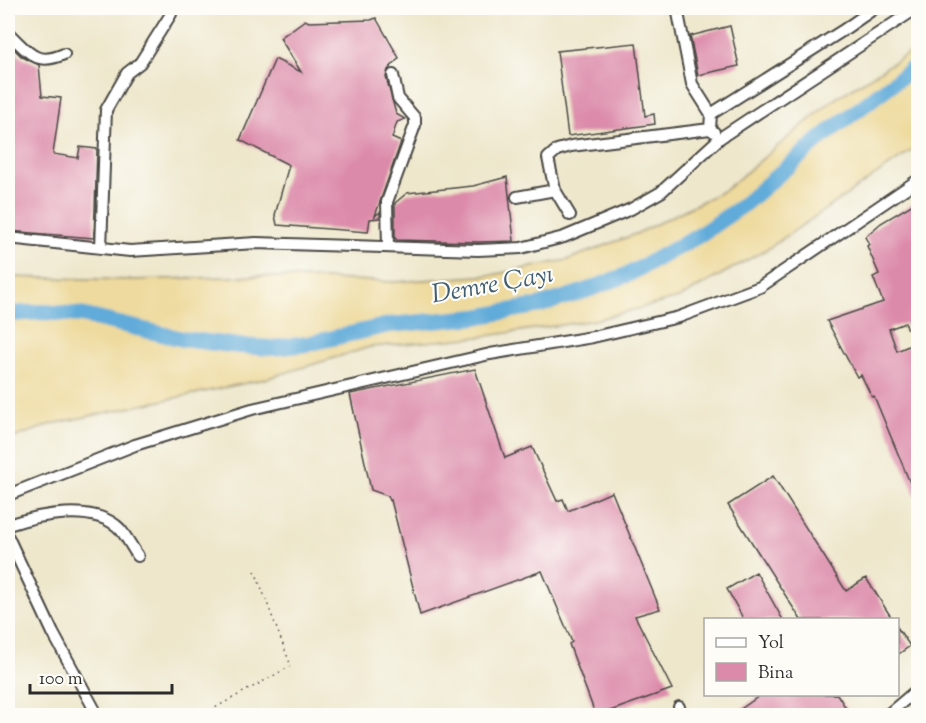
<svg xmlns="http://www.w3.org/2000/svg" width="926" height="723" font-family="'Sorts Mill Goudy',serif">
<rect width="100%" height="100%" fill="#fdfcf7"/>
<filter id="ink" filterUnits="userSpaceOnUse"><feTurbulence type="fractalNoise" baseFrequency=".0167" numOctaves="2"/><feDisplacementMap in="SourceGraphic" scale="12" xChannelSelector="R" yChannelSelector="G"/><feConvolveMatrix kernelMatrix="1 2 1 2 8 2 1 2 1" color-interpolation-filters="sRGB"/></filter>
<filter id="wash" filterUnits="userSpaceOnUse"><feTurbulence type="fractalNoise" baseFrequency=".008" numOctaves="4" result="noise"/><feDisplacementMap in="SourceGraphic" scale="24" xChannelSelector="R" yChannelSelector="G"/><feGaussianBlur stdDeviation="1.35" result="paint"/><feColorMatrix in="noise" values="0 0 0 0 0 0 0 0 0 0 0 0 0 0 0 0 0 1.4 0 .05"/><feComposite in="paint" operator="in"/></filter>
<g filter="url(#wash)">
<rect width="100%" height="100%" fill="#eee7cc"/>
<!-- sand -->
<path fill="#eeda9e" stroke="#8c8264" stroke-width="1.5" d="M 918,47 L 918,146 L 769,248 L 679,298 L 595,320 L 480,337 L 370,347 L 265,379 L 52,424 L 8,440 L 8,277 L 133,280 L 259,276 L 395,282 L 492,275 L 567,260 L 638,233 L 725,190 L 833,100 Z"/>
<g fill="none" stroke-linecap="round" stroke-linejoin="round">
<!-- river -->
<path stroke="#61abd9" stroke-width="16" d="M 8,314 L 44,312 L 81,315 L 183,339 L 239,346 L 273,348 L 307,344 L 389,325 L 476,317 L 541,305 L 585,291 L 629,274 L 698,236 L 742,206 L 821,138 L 918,64"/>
</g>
<g id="blocks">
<!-- building -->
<path fill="#dc8aa9" d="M 376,18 L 399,58 L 388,70 L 386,77 L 396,114 L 405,119 L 397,122 L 392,138 L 401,142 L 375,216 L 380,212 L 380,218 L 370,219 L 368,232 L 277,225 L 275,215 L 289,165 L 240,140 L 275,59 L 301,72 L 280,38 L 305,20 L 309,22 L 371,20 Z
M 730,26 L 739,66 L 698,75 L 690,36 Z
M 8,43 L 22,57 L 39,65 L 42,96 L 61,98 L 53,154 L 78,158 L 80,147 L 97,149 L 94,238 L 8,231 Z
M 636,43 L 645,116 L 654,114 L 655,124 L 568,136 L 557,51 Z
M 507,177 L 514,241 L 478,242 L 397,240 L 395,238 L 395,203 L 407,193 L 473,186 Z
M 918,201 L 918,325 L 908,330 L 905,323 L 889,329 L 897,351 L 918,342 L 918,502 L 874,396 L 872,397 L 861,375 L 857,377 L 827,321 L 883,302 L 873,277 L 879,274 L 867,246 L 869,244 L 865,237 L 881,223 Z
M 475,369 L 505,458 L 532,447 L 557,501 L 563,499 L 568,511 L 612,492 L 660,609 L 635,616 L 672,689 L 596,716 L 569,644 L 572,642 L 542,571 L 420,615 L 391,500 L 390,501 L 388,496 L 371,490 L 350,394 Z
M 773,476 L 846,591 L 866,578 L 893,620 L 801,620 L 728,505 Z
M 756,572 L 783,620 L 744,620 L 727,589 Z
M 897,627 L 910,646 L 897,655 Z
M 762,694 L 837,694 L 851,716 L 731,716 Z"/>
</g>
</g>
<g filter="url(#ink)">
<use href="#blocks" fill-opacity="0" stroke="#484743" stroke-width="1.5"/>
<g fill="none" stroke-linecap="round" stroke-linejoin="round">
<defs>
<path id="minor" d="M 677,8 L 692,84 L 711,114
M 8,33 C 28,51 35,67 64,54
M 714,132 L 710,129 L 711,114 L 842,31 L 875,8
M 517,197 L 555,190
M 570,215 L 555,190 L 548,158 L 557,150 L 571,146 L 710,129
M 8,238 L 130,251 L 256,243 L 478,250 L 521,248 L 564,237 L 631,209 L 661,192 L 720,138 L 917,8
M 388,247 L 387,202 L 415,125 L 415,118 L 398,98 L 393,75
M 101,248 L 106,110 L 127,73 L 140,63 L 171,14
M 8,495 L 135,445 L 252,409 L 490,354 L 593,337 L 679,317 L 760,287 L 918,180
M 8,525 C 38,515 94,503 120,529 C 127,537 132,548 138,556
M 8,537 L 53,633 L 98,716
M 679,707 L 681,716
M 886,716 L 918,689"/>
</defs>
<!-- minor casing -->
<use href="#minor" stroke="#484743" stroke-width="14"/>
<!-- path -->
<path stroke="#484743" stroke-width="1.5" stroke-dasharray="1.5 4.5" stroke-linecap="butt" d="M 200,716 L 291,666 L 255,571"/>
<!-- minor -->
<use href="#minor" stroke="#fff" stroke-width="10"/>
</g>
</g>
<g text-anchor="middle" stroke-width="4.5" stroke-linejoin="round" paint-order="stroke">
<!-- water labels -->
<g font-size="26" font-style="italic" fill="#415e71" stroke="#fdfcf7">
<text transform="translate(492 283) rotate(-10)" y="9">Demre Çayı</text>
</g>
</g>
<!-- margin -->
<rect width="926" height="723" fill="none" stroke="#fdfcf7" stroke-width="30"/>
<!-- legend -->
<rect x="704" y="618" width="195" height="78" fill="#fdfcf7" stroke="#a9a8a5" stroke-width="1.5"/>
<rect x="716" y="638" width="30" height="9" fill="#ffffff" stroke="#a9a8a5" stroke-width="1.5"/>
<text x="758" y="648" font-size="18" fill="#2b2b2b">Yol</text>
<rect x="716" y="663" width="30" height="18" fill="#dc8aa9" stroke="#a9a8a5" stroke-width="1.5"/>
<text x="758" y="678" font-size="18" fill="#2b2b2b">Bina</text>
<!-- scale -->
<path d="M30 684v9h142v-9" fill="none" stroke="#2b2b2b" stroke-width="3"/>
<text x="39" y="684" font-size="18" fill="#2b2b2b" stroke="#fdfcf7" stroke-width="4.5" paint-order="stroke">100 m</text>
</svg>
